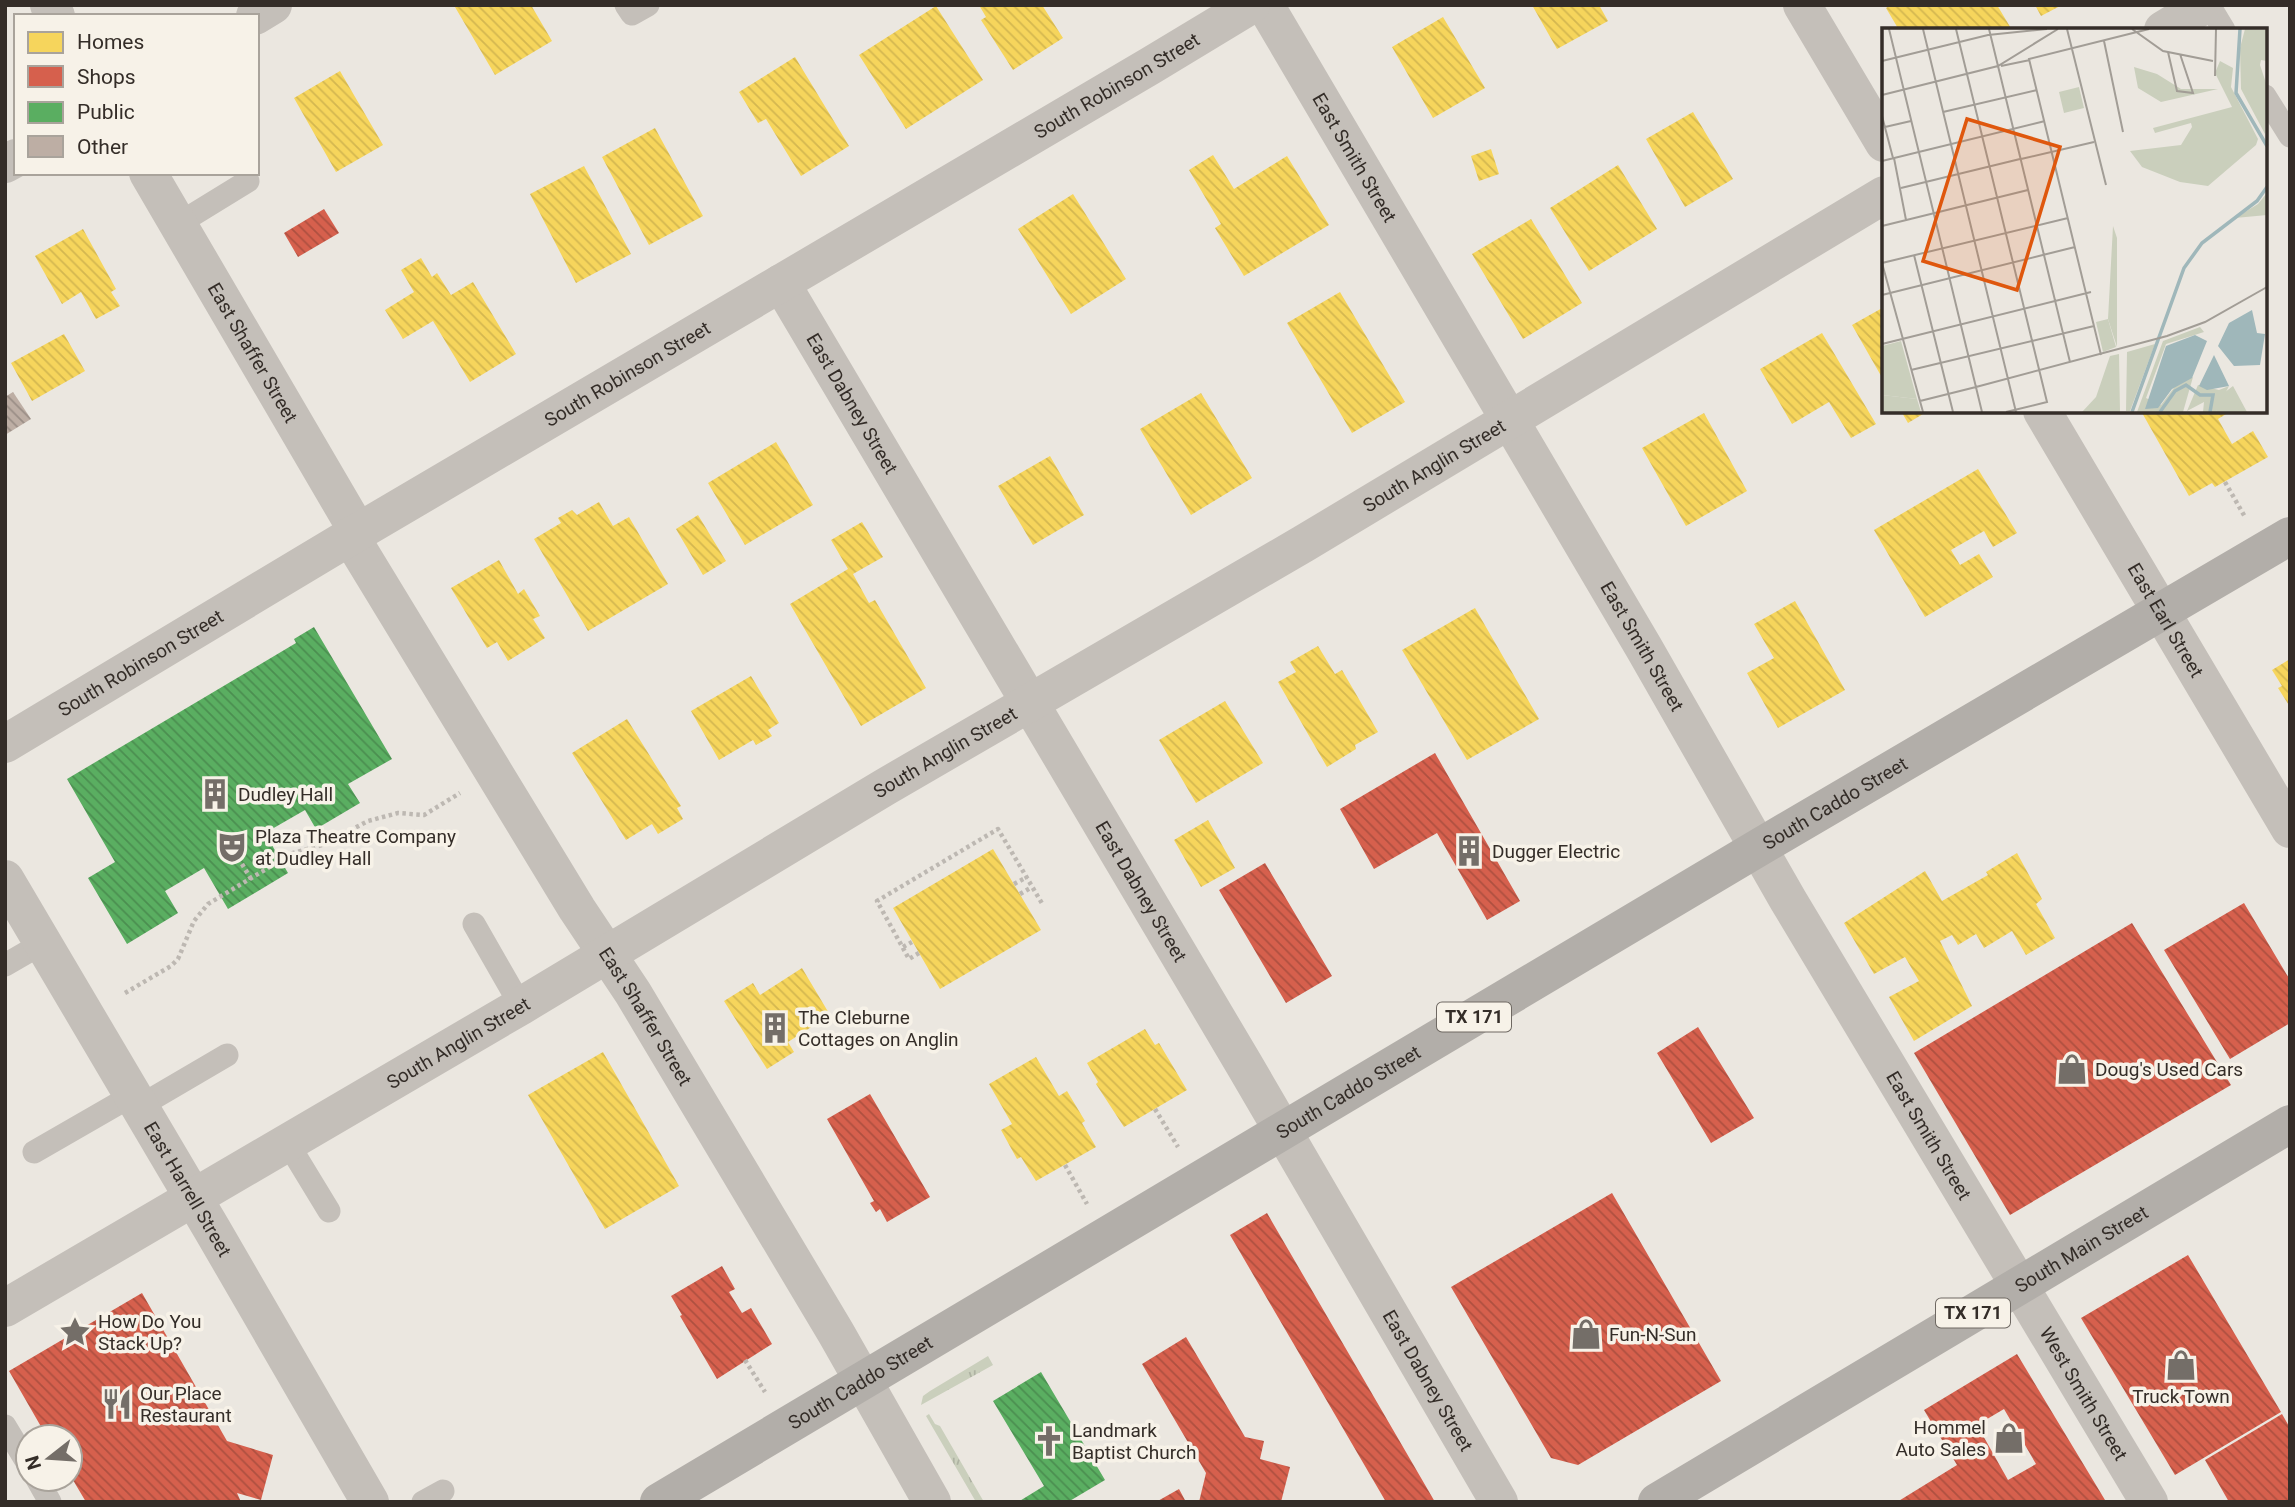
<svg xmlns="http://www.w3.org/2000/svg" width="2295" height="1507" font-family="Roboto,sans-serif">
<defs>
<pattern id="grass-tufts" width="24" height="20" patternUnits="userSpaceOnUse" patternTransform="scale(1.75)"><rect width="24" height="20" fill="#cacfbc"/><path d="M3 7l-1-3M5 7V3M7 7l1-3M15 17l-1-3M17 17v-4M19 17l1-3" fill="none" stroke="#aeb2a2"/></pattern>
<pattern id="homes-back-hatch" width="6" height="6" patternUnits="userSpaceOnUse" patternTransform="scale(1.75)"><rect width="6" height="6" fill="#f6d55c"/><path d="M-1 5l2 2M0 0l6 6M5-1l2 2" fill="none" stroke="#d4b750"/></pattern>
<pattern id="shops-back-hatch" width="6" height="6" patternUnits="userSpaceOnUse" patternTransform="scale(1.75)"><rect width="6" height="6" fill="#d6604d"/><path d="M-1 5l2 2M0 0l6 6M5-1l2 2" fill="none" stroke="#ae5040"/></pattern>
<pattern id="public-back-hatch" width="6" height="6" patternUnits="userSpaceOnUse" patternTransform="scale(1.75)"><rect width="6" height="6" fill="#5aae61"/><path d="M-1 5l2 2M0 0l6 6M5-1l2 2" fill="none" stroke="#4b8e50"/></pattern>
<pattern id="building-back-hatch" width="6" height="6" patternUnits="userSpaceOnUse" patternTransform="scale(1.75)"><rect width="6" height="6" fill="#bdaea4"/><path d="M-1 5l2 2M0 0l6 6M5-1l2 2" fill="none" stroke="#9a8e86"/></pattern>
</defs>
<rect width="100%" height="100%" fill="#ebe7e0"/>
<!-- grass -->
<path fill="url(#grass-tufts)" d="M 988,1356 L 993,1365 L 921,1405 L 923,1396 L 930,1391 Z
M 929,1414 L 935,1424 L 940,1426 L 984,1502 L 976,1502 L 926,1416 Z"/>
<!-- homes -->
<path fill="url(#homes-back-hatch)" d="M 457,5 L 531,5 L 552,41 L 495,75 L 455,7 Z
M 979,5 L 1042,5 L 1063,38 L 1013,70 L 981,20 L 986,17 Z
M 1532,5 L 1599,5 L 1608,21 L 1557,49 Z
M 1891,5 L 1997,5 L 2012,30 L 1899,30 L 1886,8 Z
M 2035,5 L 2062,5 L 2041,16 Z
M 936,6 L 983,80 L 906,129 L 859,55 Z
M 1443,17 L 1485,88 L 1433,118 L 1392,47 Z
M 795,57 L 849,146 L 801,176 L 766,119 L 758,123 L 739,92 Z
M 340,71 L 383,145 L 336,172 L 294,98 Z
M 1693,112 L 1733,179 L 1685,207 L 1646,139 Z
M 655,128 L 703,216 L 649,245 L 602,157 Z
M 1491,149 L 1499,174 L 1479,181 L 1471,156 Z
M 1213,155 L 1234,189 L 1287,156 L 1329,225 L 1244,276 L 1215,228 L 1221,224 L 1189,170 Z
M 1618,165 L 1657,229 L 1589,271 L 1550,208 Z
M 584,166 L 631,254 L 576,283 L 530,194 Z
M 1073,194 L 1126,279 L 1071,314 L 1018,229 Z
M 1531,219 L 1582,303 L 1523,339 L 1472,254 Z
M 83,229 L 116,289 L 111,292 L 120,306 L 96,319 L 81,292 L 62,304 L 35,256 Z
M 421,258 L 432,277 L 437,273 L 451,295 L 473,282 L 516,354 L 470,382 L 433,321 L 403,339 L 385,310 L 414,292 L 401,270 Z
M 1340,292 L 1405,402 L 1352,433 L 1287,323 Z
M 1884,307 L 1884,381 L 1852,325 Z
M 1822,333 L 1876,424 L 1851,438 L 1829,402 L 1792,424 L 1760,369 Z
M 64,334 L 85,371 L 32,401 L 11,363 Z
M 1201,393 L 1252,478 L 1191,515 L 1140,429 Z
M 1901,411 L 1928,411 L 1908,423 Z
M 2141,411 L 2231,411 L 2218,419 L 2232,444 L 2253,431 L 2268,457 L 2215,487 L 2212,483 L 2189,496 Z
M 1704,413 L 1747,491 L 1686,526 L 1642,448 Z
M 776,442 L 813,505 L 745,545 L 708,483 Z
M 1050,456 L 1084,515 L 1033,545 L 998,486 Z
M 1978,469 L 2017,533 L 1993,547 L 1984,531 L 1951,550 L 1960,565 L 1979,554 L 1993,577 L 1925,617 L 1874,530 Z
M 599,502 L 613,526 L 629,517 L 668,584 L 588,631 L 534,539 L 561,523 L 558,518 L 572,510 L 577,515 Z
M 698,515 L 726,561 L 703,575 L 676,529 Z
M 862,522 L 883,557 L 853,574 L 869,603 L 875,600 L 926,688 L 861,726 L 790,604 L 848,569 L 831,540 Z
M 499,560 L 518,594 L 524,589 L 540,616 L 533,619 L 545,638 L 508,661 L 497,642 L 487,648 L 451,588 Z
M 1795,601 L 1845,690 L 1778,728 L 1747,673 L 1774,658 L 1754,624 Z
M 1475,608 L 1539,719 L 1467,760 L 1402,650 Z
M 1318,646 L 1335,674 L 1342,670 L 1378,732 L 1355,745 L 1356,749 L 1327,767 L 1278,682 L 1296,672 L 1290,662 Z
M 2290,659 L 2290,707 L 2278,688 L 2282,686 L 2272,670 Z
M 751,676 L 779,723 L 768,730 L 772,736 L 756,745 L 753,740 L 719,760 L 691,711 Z
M 1225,701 L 1263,763 L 1196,803 L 1159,740 Z
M 627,719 L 681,806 L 677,808 L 683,819 L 658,834 L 652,824 L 626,840 L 572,753 Z
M 1208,820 L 1235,868 L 1201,887 L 1174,840 Z
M 993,849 L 1041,930 L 940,989 L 893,908 Z
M 2017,853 L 2042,899 L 2036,904 L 2055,938 L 2026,955 L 2012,931 L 1984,948 L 1976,934 L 1958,945 L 1952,935 L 1940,941 L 1972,1006 L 1914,1041 L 1889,997 L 1919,981 L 1905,957 L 1874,974 L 1844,923 L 1925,871 L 1942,901 L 1988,875 L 1986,872 Z
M 802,968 L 830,1015 L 788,1042 L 794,1052 L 767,1069 L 724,1001 L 753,983 L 760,995 Z
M 1145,1029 L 1155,1045 L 1159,1043 L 1187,1090 L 1124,1127 L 1096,1084 L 1098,1082 L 1087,1063 Z
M 603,1052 L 679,1186 L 605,1229 L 528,1095 Z
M 1036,1057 L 1059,1096 L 1067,1091 L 1085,1121 L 1082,1123 L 1096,1147 L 1036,1181 L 1021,1157 L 1017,1159 L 1001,1130 L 1012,1124 L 989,1084 Z"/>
<!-- shops -->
<path fill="url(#shops-back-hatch)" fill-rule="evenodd" d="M 324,209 L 339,233 L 298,257 L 284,233 Z
M 1435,753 L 1520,901 L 1487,920 L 1437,833 L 1374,869 L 1340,809 Z
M 1265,863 L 1332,976 L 1286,1003 L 1219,890 Z
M 2244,903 L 2290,980 L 2290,1023 L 2230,1059 L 2164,950 Z
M 2132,923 L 2231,1085 L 2010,1215 L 1914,1053 Z
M 1698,1027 L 1754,1118 L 1711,1143 L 1657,1053 Z
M 870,1094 L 930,1197 L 887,1222 L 880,1209 L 876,1212 L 870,1203 L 874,1201 L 827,1119 Z
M 1612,1193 L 1721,1381 L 1578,1465 L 1551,1458 L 1451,1287 Z
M 1267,1213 L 1435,1502 L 1386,1502 L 1230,1235 Z
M 2188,1255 L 2281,1412 L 2175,1475 L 2081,1318 Z
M 722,1266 L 735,1289 L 729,1292 L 742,1313 L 751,1308 L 772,1344 L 717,1379 L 680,1316 L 682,1315 L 671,1296 Z
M 142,1293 L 227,1441 L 273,1455 L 261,1500 L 237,1493 L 241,1502 L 86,1502 L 70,1475 L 70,1437 L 47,1437 L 9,1371 Z
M 1186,1337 L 1245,1437 L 1264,1441 L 1260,1459 L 1290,1467 L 1281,1502 L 1199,1502 L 1206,1473 L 1142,1364 Z
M 2017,1354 L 2105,1500 L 2102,1502 L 1897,1502 L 1957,1465 L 1924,1410 ZM 2004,1409 L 2036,1464 L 2008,1480 L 1977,1425 Z
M 2282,1414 L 2290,1428 L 2290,1502 L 2229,1502 L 2205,1460 Z
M 1179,1489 L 1186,1502 L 1156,1502 Z"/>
<!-- public -->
<path fill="url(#public-back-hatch)" d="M 314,627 L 392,759 L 348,784 L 360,803 L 316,829 L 305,810 L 265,833 L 288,873 L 228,909 L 204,868 L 165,891 L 178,913 L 127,944 L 88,878 L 115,862 L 67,779 L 296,643 L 294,639 Z
M 1041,1372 L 1105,1480 L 1068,1502 L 1018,1502 L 1044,1486 L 993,1401 Z"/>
<!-- building -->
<path fill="url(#building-back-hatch)" d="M 13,392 L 31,419 L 5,435 L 5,397 Z"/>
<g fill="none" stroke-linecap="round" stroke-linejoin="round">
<!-- path -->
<path stroke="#bdb8b2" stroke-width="4.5" stroke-dasharray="3.5 3.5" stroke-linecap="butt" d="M 2225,482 L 2245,517
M 242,864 L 251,879
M 1014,884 L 1027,877
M 1020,894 L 1032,887
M 903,947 L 912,942
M 919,953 L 909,959 L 877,901 L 998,829 L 1043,905
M 125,993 L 171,966 L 178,959 L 194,921 L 208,904 L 293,853 L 322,845 L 368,821 L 398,813 L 424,815 L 460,793
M 1155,1109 L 1178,1147
M 1065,1165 L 1087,1204
M 745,1360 L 765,1392"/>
<!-- lane -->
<path stroke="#c4bfb9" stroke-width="23" d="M 626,5 L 632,14 L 648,5
M 2209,5 L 2224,30
M 2265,96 L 2290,136
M 178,224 L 248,181
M 474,924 L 521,1006
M 5,965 L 43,943
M 140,1106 L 227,1055
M 287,1142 L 329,1211
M 34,1152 L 133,1095
M 5,1426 L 28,1464
M 37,1479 L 50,1502
M 423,1502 L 443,1491"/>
<!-- street -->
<g stroke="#c4bfb9" stroke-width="38">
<path d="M 49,5 L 56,16"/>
<path id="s1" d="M 1265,5 L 1644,648 L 1788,900 L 2149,1502"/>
<path d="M 1802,5 L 1884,143"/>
<path d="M 255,16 L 273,5"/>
<path d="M 2163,30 L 2204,5"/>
<path d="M 5,164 L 16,158"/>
<path id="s2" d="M 148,173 L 358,532"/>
<path id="s3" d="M 781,283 L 1245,1066 L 1499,1502"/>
<path id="s4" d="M 2042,411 L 2290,829"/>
<path id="s5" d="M 350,536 L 577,909 L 633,993 L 836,1333 L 932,1502"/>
<path id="s6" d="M 5,744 L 358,532 L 1150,66 L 1251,5"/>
<path id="s7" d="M 5,879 L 213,1231 L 370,1502"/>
<path id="s8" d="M 5,1308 L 521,1006 L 885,787 L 1303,544 L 1884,195"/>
</g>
<!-- primary -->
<g stroke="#b2aea9" stroke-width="38">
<path id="s9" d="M 659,1502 L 1758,848 L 2290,536"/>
<path id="s10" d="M 1657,1502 L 2290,1124"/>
</g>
</g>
<!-- icons -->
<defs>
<symbol id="building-bare" viewBox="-9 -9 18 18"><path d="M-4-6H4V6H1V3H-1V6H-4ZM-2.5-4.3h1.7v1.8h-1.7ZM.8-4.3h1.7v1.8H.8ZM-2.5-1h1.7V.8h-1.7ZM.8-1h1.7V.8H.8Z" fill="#746e68" stroke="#f7f2e8" stroke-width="2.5" paint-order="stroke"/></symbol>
<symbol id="theatre-bare" viewBox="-9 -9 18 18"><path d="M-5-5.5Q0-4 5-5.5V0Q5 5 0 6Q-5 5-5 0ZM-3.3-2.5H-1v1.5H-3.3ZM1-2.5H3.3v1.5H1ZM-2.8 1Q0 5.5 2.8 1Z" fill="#746e68" stroke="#f7f2e8" stroke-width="2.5" paint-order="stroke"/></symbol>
<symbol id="shop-bare" viewBox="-9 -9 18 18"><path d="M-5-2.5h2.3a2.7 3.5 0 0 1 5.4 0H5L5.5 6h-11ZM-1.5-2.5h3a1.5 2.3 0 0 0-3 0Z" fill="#746e68" stroke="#f7f2e8" stroke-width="2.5" paint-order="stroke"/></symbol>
<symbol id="sight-bare" viewBox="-9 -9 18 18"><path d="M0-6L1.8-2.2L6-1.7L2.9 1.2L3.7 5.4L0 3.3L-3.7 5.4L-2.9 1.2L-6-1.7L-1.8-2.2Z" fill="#746e68" stroke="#f7f2e8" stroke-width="2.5" paint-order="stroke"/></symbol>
<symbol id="restaurant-bare" viewBox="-9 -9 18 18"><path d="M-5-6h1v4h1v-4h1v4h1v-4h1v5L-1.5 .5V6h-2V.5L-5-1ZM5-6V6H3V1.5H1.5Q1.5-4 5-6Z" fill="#746e68" stroke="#f7f2e8" stroke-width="2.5" paint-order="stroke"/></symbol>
<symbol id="church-bare" viewBox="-9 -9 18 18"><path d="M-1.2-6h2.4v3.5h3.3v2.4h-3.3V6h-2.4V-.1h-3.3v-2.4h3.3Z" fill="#746e68" stroke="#f7f2e8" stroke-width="2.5" paint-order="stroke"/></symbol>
</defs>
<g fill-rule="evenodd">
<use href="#building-bare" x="193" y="772" width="44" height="44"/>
<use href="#theatre-bare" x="210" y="825" width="44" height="44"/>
<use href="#building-bare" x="1447" y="829" width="44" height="44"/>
<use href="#building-bare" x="753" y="1006" width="44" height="44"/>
<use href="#shop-bare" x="2050" y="1047" width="44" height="44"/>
<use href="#sight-bare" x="53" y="1310" width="44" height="44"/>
<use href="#shop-bare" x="1564" y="1312" width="44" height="44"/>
<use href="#shop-bare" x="2159" y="1343" width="44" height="44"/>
<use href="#restaurant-bare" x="95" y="1382" width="44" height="44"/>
<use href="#shop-bare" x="1987" y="1416" width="44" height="44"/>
<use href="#church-bare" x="1027" y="1419" width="44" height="44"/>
</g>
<g text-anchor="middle" stroke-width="7" stroke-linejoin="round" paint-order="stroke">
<!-- shield labels -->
<g fill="#f7f2e8" stroke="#6e6862" stroke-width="2">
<rect x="1437" y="1002.5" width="74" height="29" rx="5"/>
<rect x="1936" y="1298.5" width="74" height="29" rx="5"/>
</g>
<g font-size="18" font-weight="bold" fill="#342d28">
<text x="1474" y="1023">TX 171</text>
<text x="1973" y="1319">TX 171</text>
</g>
<!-- street labels -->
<g font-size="19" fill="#342d28" stroke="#f7f2e8">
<text dy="7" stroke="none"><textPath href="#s6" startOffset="1292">South Robinson Street</textPath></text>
<text dy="7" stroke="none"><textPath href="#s1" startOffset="177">East Smith Street</textPath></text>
<text dy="7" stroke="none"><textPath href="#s2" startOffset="208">East Shaffer Street</textPath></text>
<text dy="7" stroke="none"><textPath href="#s6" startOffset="724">South Robinson Street</textPath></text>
<text dy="7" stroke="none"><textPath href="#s3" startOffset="140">East Dabney Street</textPath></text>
<text dy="7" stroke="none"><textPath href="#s8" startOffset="1659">South Anglin Street</textPath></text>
<text dy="7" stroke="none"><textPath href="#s4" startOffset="243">East Earl Street</textPath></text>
<text dy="7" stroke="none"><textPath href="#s1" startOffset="744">East Smith Street</textPath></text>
<text dy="7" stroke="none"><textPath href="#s6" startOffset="158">South Robinson Street</textPath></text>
<text dy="7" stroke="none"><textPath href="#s8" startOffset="1092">South Anglin Street</textPath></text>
<text dy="7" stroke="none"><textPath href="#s9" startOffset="1368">South Caddo Street</textPath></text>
<text dy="7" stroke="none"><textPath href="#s3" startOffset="707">East Dabney Street</textPath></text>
<text dy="7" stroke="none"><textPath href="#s5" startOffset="564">East Shaffer Street</textPath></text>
<text dy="7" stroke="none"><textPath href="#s8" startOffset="525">South Anglin Street</textPath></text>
<text dy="7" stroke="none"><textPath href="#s9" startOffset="802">South Caddo Street</textPath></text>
<text dy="7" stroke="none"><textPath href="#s1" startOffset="1311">East Smith Street</textPath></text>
<text dy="7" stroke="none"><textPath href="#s7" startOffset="360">East Harrell Street</textPath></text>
<text dy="7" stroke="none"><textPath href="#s10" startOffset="494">South Main Street</textPath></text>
<text dy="7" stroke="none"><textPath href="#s3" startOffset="1274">East Dabney Street</textPath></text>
<text dy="7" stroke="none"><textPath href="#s9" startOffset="234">South Caddo Street</textPath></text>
<text dy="7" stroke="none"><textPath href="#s1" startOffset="1612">West Smith Street</textPath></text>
</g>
<!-- poi labels -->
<g font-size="19" fill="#342d28" stroke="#f7f2e8" text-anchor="start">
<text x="238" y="801">Dudley Hall</text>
<text x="255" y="843">Plaza Theatre Company<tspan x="255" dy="22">at Dudley Hall</tspan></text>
<text x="1492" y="858">Dugger Electric</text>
<text x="798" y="1024">The Cleburne<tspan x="798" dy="22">Cottages on Anglin</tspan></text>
<text x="2095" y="1076">Doug's Used Cars</text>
<text x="98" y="1328">How Do You<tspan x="98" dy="22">Stack Up?</tspan></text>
<text x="1609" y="1341">Fun-N-Sun</text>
<text x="140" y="1400">Our Place<tspan x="140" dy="22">Restaurant</tspan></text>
<text x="2181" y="1403" text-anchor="middle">Truck Town</text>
<text x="1986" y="1434" text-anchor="end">Hommel<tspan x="1986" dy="22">Auto Sales</tspan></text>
<text x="1072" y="1437">Landmark<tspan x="1072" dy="22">Baptist Church</tspan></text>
</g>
</g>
<!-- overview -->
<g transform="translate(1882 28)">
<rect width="385" height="385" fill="#ebe7e0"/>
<path d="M 197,59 L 202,80 L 182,85 L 177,64 ZM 226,291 L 234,319 L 221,324 L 214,294 ZM 351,358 L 365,384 L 334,384 L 338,368 Z" fill="#cacfbc"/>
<path d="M 363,1 L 385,2 L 385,33 L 379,32 L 378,37 L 385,58 L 383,106 L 359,61 L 358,20 ZM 338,33 L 351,40 L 349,59 L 376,111 L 374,117 L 326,158 L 298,154 L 260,139 L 248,123 L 299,117 L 310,99 L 309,95 L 273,105 L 271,100 L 350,79 L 333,45 ZM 252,39 L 275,46 L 299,61 L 336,61 L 279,74 L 256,60 ZM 385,165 L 385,187 L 353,190 L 376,176 ZM 231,198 L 235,210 L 235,319 L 226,291 ZM 318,299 L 322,304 L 284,316 L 264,370 L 279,377 L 294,357 L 311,349 L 301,384 L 255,384 L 281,313 ZM 19,313 L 35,371 L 0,367 L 0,318 ZM 273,316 L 248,383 L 244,383 L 245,324 ZM 237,326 L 238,384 L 200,384 L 214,369 L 228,328 ZM 316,357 L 337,362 L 347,358 L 334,384 L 321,384 L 322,374 L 305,383 Z" fill="#cacfbc"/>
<path d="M 0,367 L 35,371 L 39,384 L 0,384 Z" fill="#cacfbc"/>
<path d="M 370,282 L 375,305 L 383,306 L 378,337 L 352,338 L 336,318 L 347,295 ZM 313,307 L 325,313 L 310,350 L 290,361 L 276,380 L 263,381 L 284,318 ZM 332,327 L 347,358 L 325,362 L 317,358 Z" fill="#9fb7ba"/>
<path fill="none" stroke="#9fb7ba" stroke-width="3.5" d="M 358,1 L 354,65 L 385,118M 250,384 L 302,240 L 320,215 L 375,173 L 385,159M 278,384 L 293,363 L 304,357 L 318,367 L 331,367 L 328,384"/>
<path fill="none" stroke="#a29d96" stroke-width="2" d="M 7,1 L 100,384M 41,1 L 134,384M 74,1 L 165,374 L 124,384M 107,1 L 188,334M 185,1 L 224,157M 250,1 L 281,23 L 331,33M 222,13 L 241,104M 286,24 L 295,63 L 311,65 L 298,26M 0,33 L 106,7 L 165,1M 119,38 L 148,32M 333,48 L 334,1M 0,67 L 116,38 L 176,1M 61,84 L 155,62M 0,88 L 11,130M 3,99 L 29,93M 12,130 L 24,192M 139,131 L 212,114M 0,133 L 163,93M 19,160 L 138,131M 0,198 L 146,162M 32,227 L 71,384M 0,235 L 186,190M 0,235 L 41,384M 0,267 L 193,219M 0,316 L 209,264M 219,327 L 147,31 L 267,1M 29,342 L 212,298M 94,359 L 285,308 L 323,294 L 385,259M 38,373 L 94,359"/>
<path fill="#df570d" fill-opacity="0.15" stroke="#df570d" stroke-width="3.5" d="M 85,91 L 178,119 L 135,262 L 41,233 Z"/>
<rect width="385" height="385" fill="none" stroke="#342d28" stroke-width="3.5"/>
</g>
<!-- border -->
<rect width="2295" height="1507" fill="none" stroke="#342d28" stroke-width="14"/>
<!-- legend -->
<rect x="14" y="14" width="245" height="161" fill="#f7f2e8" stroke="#a9a39b" stroke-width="2"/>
<rect x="28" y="32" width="35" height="21" fill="#f6d55c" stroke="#a9a39b" stroke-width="2"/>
<text x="77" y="49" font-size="21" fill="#342d28">Homes</text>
<rect x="28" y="66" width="35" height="21" fill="#d6604d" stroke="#a9a39b" stroke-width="2"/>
<text x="77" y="84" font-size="21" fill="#342d28">Shops</text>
<rect x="28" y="102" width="35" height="21" fill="#5aae61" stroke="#a9a39b" stroke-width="2"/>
<text x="77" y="119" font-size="21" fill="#342d28">Public</text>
<rect x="28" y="136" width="35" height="21" fill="#bdaea4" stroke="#a9a39b" stroke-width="2"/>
<text x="77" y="154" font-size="21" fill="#342d28">Other</text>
<!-- north arrow -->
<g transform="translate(49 1458) rotate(253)"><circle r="33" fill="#f7f2e8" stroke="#a9a39b" stroke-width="2"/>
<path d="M0-5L12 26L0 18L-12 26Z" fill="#746e68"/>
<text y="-10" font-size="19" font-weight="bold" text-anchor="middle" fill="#342d28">N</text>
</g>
</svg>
